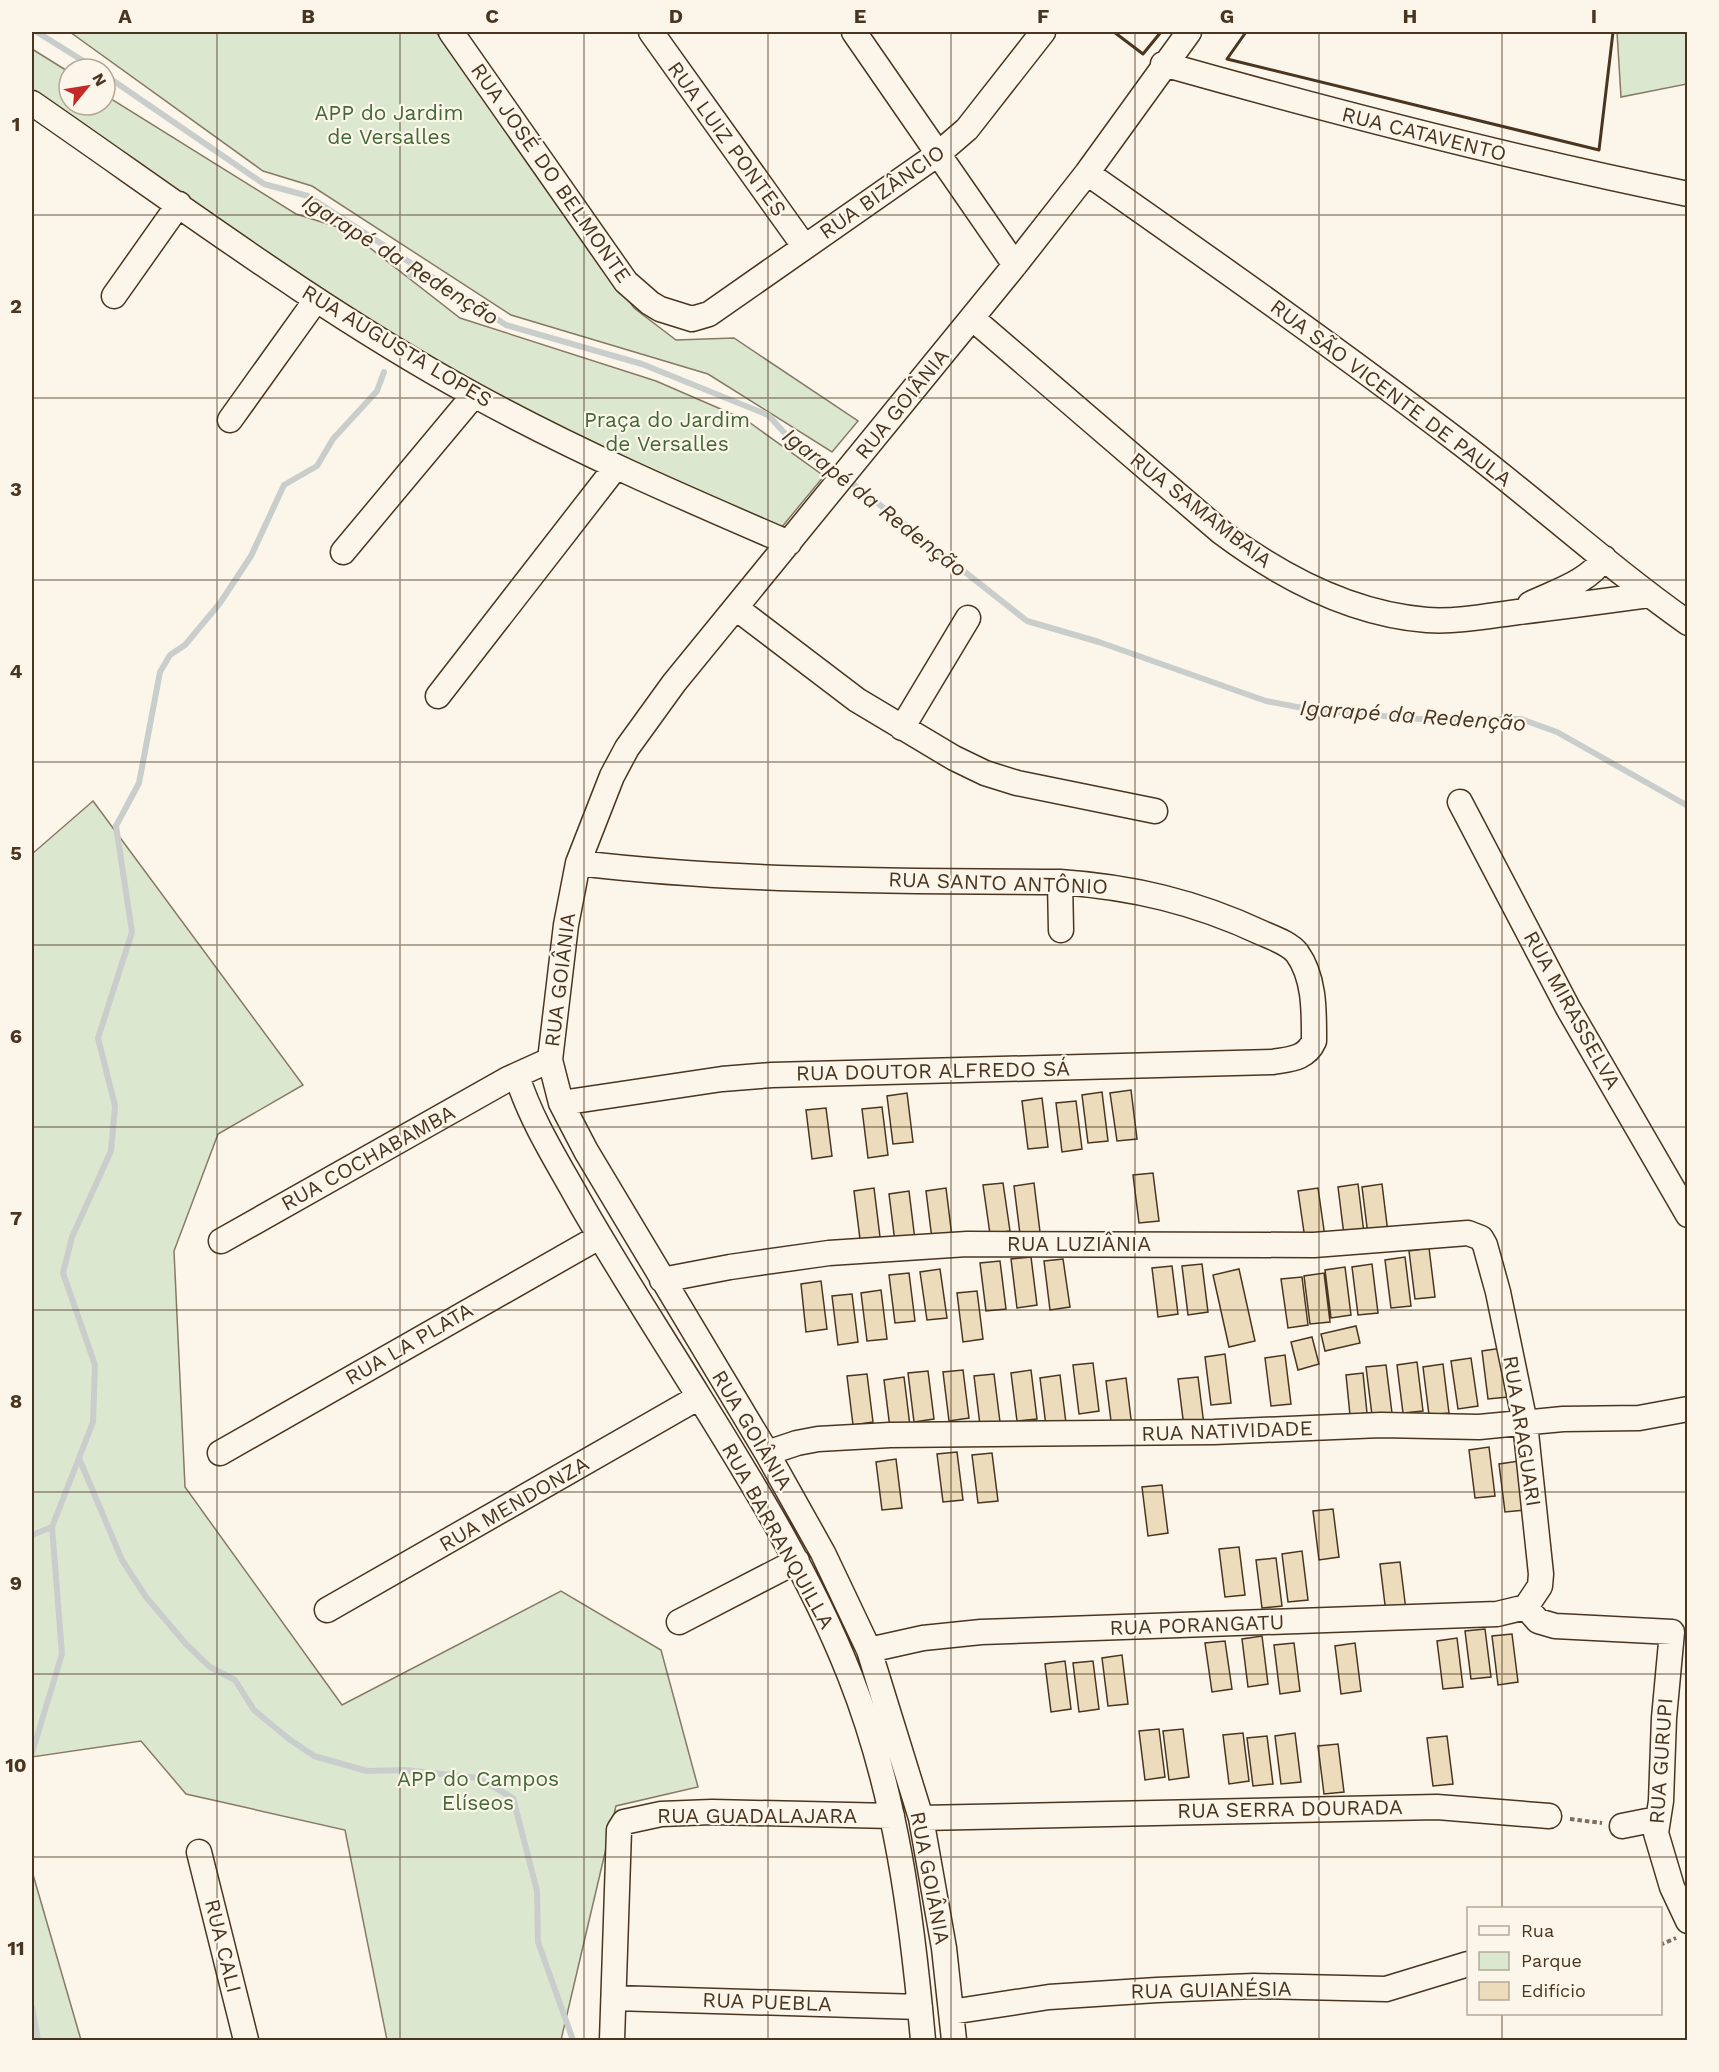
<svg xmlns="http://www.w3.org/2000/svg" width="1719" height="2072" font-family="'Work Sans',sans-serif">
<rect width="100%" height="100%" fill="#fbf6e9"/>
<!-- green -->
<path fill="#dce7d0" stroke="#887966" stroke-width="1.5" d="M 70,32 L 436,32 L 634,308 L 676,340 L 734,338 L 858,421 L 832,452 L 708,374 L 511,315 L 312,186 L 263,171 Z
M 1617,32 L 1687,32 L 1687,84 L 1621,97 Z
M 32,49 L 69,72 L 69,105 L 105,105 L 105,95 L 296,214 L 347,230 L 460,318 L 656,381 L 746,420 L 824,476 L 781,528 L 613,453 L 403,347 L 32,92 Z
M 93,801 L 303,1085 L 218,1134 L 174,1251 L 185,1487 L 342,1705 L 561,1591 L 661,1650 L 698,1787 L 616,1806 L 561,2040 L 387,2040 L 345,1830 L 186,1794 L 141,1741 L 32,1757 L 32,854 Z
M 32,1871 L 81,2040 L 32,2040 Z"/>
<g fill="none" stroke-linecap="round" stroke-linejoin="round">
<!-- stream -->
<path stroke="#c9cecd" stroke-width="6" d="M 37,32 L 96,69
M 105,75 L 264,184 L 308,196 L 506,325 L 642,364 L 768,415 L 792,441 L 838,474
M 410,276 L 417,269
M 847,479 L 1027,621 L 1099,642 L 1266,701 L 1313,710 L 1419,719 L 1521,719 L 1557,732 L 1688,806
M 79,1458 L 122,1560 L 146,1597 L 186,1644 L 210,1667 L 235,1680 L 254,1710 L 289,1739 L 314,1756 L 367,1771 L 405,1770 L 478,1778 L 513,1798 L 537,1891 L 538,1942 L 573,2040
M 32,1535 L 52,1527
M 32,1753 L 62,1654 L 52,1527 L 93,1422 L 95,1365 L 63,1273 L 72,1237 L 111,1151 L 115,1106 L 98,1038 L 132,932 L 116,826 L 139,783 L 160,672 L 170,655 L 185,645 L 220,603 L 251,556 L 284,485 L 317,466 L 333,439 L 377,391 L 384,372
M 32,2007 L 38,2040"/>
</g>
<!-- building -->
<path fill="#ecdcbc" stroke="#4a3520" stroke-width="1.5" d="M 1131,1090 L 1137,1139 L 1117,1141 L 1110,1093 Z
M 1102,1092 L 1108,1141 L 1088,1143 L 1082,1095 Z
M 907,1093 L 913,1142 L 893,1144 L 887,1096 Z
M 1042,1098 L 1048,1147 L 1028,1149 L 1022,1101 Z
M 1076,1101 L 1082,1149 L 1062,1152 L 1056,1103 Z
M 882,1107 L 888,1155 L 868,1158 L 862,1109 Z
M 826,1108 L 832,1156 L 812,1159 L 806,1110 Z
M 1153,1173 L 1159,1221 L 1139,1223 L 1133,1175 Z
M 1003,1183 L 1010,1231 L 990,1234 L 983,1185 Z
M 1034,1183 L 1040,1232 L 1020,1234 L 1014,1186 Z
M 1358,1184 L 1364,1233 L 1344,1235 L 1338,1187 Z
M 1382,1184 L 1388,1233 L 1368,1235 L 1362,1187 Z
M 874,1188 L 880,1237 L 860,1239 L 854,1191 Z
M 946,1188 L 952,1237 L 932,1239 L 926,1191 Z
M 1318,1188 L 1325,1237 L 1305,1239 L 1298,1191 Z
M 909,1191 L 915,1240 L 895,1242 L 889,1194 Z
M 1429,1248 L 1435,1297 L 1415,1299 L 1409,1251 Z
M 1031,1257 L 1037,1305 L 1017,1308 L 1011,1259 Z
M 1405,1257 L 1411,1306 L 1391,1308 L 1385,1260 Z
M 1063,1259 L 1070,1307 L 1050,1310 L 1044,1261 Z
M 1000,1261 L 1006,1309 L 986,1311 L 980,1263 Z
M 1202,1264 L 1208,1312 L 1188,1315 L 1182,1266 Z
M 1372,1264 L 1378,1313 L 1358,1315 L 1352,1267 Z
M 1172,1266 L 1178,1314 L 1158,1317 L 1152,1268 Z
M 1345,1267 L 1351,1315 L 1331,1318 L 1325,1270 Z
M 940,1269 L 947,1318 L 927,1320 L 920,1272 Z
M 1239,1269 L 1255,1341 L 1229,1347 L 1213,1275 Z
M 909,1273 L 915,1321 L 895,1323 L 889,1275 Z
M 1324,1273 L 1330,1322 L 1310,1324 L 1304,1276 Z
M 1302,1277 L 1308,1325 L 1288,1328 L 1281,1279 Z
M 821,1281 L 827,1329 L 806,1332 L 801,1284 Z
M 881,1290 L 887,1339 L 867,1341 L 861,1293 Z
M 977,1291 L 983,1339 L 963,1342 L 957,1293 Z
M 852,1294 L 858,1342 L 838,1345 L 832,1296 Z
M 1356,1326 L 1360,1343 L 1325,1351 L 1321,1334 Z
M 1312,1337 L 1319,1364 L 1298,1370 L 1291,1342 Z
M 1502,1348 L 1508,1397 L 1488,1399 L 1482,1351 Z
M 1225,1354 L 1231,1403 L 1211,1405 L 1205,1357 Z
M 1285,1355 L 1291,1404 L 1271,1406 L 1265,1358 Z
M 1471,1358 L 1478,1406 L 1458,1409 L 1451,1361 Z
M 1417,1362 L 1423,1411 L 1403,1413 L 1397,1365 Z
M 1093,1363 L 1099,1411 L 1079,1414 L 1073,1365 Z
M 1443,1364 L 1449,1413 L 1429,1415 L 1423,1367 Z
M 1386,1365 L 1392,1413 L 1372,1415 L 1366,1367 Z
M 963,1370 L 969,1418 L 949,1421 L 943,1372 Z
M 1031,1370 L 1037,1419 L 1017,1421 L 1011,1373 Z
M 928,1371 L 934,1419 L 914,1422 L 908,1373 Z
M 1363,1373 L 1367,1413 L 1350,1415 L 1346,1375 Z
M 867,1374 L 873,1422 L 853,1425 L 847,1376 Z
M 994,1374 L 1000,1422 L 980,1425 L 974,1376 Z
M 1060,1375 L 1066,1423 L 1046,1426 L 1040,1378 Z
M 904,1377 L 910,1426 L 890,1428 L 884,1380 Z
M 1198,1377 L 1204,1425 L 1184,1427 L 1178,1379 Z
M 1126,1378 L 1132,1427 L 1112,1429 L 1106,1381 Z
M 1489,1447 L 1495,1496 L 1475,1498 L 1469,1450 Z
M 957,1452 L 963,1500 L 943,1502 L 937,1454 Z
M 992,1453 L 998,1501 L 978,1503 L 972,1455 Z
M 896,1459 L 902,1508 L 882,1510 L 876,1462 Z
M 1519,1461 L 1525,1510 L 1505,1512 L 1499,1464 Z
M 1162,1485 L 1168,1533 L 1148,1536 L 1142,1487 Z
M 1333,1509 L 1339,1557 L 1319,1560 L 1313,1511 Z
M 1239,1547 L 1245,1595 L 1225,1597 L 1219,1549 Z
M 1302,1551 L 1308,1600 L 1288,1602 L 1282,1554 Z
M 1276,1558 L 1282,1606 L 1262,1608 L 1256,1560 Z
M 1400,1562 L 1406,1610 L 1386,1613 L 1380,1564 Z
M 1485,1629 L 1491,1677 L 1471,1679 L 1465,1631 Z
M 1512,1634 L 1518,1682 L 1498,1685 L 1492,1636 Z
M 1262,1636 L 1268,1684 L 1248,1687 L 1242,1639 Z
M 1457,1638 L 1463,1687 L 1443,1689 L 1437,1641 Z
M 1225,1641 L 1232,1689 L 1212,1692 L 1205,1643 Z
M 1294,1643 L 1300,1691 L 1280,1694 L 1274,1645 Z
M 1355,1643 L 1361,1691 L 1341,1694 L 1335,1646 Z
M 1122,1655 L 1128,1704 L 1108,1706 L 1102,1658 Z
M 1065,1661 L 1071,1709 L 1051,1712 L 1045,1664 Z
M 1093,1661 L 1099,1709 L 1079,1712 L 1073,1663 Z
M 1159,1729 L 1165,1777 L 1145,1780 L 1139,1731 Z
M 1183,1729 L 1189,1777 L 1169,1780 L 1163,1731 Z
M 1243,1733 L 1249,1781 L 1229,1784 L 1223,1735 Z
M 1295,1733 L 1301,1782 L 1281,1784 L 1275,1736 Z
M 1267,1736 L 1273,1784 L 1253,1786 L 1247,1738 Z
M 1447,1736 L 1453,1784 L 1433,1786 L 1427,1738 Z
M 1338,1744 L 1344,1792 L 1324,1794 L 1318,1746 Z"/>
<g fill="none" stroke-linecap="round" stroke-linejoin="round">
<defs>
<path id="minor" d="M 451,32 L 626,282 L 650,303 L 660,309 L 692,319 L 709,314 L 938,154 L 967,129 L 1043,32
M 651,32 L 804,246
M 854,32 L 1015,265
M 1163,64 C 1337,113 1511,158 1688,194
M 32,103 C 177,203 319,310 474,395 C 576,451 682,497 789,543
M 1087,173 C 1214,262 1340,351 1463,445 C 1539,503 1610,568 1688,623
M 114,296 L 179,204
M 972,318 L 1221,532 C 1281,577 1351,614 1427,620 C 1457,622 1488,616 1518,612 C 1561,607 1605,601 1649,595
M 230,420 L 316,300
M 343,552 L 474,395
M 1530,604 C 1557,591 1587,583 1604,558
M 736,608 L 857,700 L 954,758 L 985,773 L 1017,783 L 1155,811
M 438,696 L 615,468
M 902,728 L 968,618
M 1460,802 L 1568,1008 L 1688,1215
M 1060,882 L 1061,930
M 517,1076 C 530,1117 552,1153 573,1190 C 612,1260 656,1327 698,1395 C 754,1485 811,1577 850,1676 C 896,1792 912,1917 923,2040
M 561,1103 L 722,1079 L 772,1075 L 1273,1062 C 1290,1059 1306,1059 1314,1041 C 1314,1012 1315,978 1297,953 C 1289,943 1273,938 1262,933 C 1196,902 1132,887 1060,882 C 899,881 738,882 578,863
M 221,1241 L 508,1079 L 550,1060
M 662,1280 L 730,1267 L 829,1253 L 967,1244 L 1314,1245 L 1468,1233 L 1481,1238 L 1485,1245 L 1498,1292 L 1525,1423 L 1541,1574 L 1540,1586 L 1526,1607 L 1497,1614 L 981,1632 L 923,1638 L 869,1650
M 220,1453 L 599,1237
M 767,1453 L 797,1443 L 818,1439 L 890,1435 L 1214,1432 L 1381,1425 L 1479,1427 L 1563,1419 L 1639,1418 L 1688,1409
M 1526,1607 L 1538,1621 L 1555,1626 L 1672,1632 L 1664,1718 L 1661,1801 L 1656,1833 L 1672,1887 L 1688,1921
M 327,1610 L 699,1397
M 679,1622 L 797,1561
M 921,1818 L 1437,1807 L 1549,1816
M 1622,1826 L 1657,1819
M 199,1852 L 246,2040
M 614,1998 L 920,2007
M 951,2012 L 1049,1997 L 1157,1990 L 1254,1986 L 1386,1989 L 1468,1964
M 612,2040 L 619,1830 L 624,1822 L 661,1814 L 712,1812 L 892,1816
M 954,2040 L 944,1948 L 921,1818 L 869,1650 L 823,1553 L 767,1453 L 586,1151 L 561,1103 L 550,1060 L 566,925 L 578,863 L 612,776 L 627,748 L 674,683 L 1015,265 L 1087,173 L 1189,32"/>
</defs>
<!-- minor casing -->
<use href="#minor" stroke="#4a3520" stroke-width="27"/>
<!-- path -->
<path stroke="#7f6f5c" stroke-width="4" stroke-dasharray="4.5 3" stroke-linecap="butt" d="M 1570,1819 L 1602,1823
M 1660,1945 L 1676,1938"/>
<!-- minor -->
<use href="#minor" stroke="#fbf6e9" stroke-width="24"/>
<!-- wall -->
<path stroke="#4a3520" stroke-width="3" d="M 1114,32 L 1143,54 L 1161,32
M 1246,32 L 1227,59 L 1599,150 L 1613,32"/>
</g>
<!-- grid -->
<path fill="none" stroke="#4a3520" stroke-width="1.5" stroke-opacity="0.55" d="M 217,32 L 217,2040M 400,32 L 400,2040M 584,32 L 584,2040M 768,32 L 768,2040M 951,32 L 951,2040M 1135,32 L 1135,2040M 1319,32 L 1319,2040M 1502,32 L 1502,1908M 32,215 L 1688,215M 32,398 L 1688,398M 32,580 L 1688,580M 32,762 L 1688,762M 32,945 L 1688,945M 32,1127 L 1688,1127M 32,1310 L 1688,1310M 32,1492 L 1688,1492M 32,1674 L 1688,1674M 32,1857 L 1688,1857M 1502,2014 L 1502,2040"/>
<g text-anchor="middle" stroke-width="4.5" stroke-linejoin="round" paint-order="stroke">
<!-- park labels -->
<g font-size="21" fill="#436837" stroke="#fbf6e9">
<text x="389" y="120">APP do Jardim<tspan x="389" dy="24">de Versalles</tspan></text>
<text x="667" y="427">Praça do Jardim<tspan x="667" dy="24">de Versalles</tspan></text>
<text x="478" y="1786">APP do Campos<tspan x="478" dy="24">Elíseos</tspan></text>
</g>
<!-- street labels -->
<g font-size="21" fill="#4a3520" stroke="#fbf6e9">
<text transform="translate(1424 134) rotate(14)" y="7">RUA CATAVENTO</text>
<text transform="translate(727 139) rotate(54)" y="7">RUA LUIZ PONTES</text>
<text transform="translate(551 173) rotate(55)" y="7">RUA JOSÉ DO BELMONTE</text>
<text transform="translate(882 192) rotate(-35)" y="7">RUA BIZÂNCIO</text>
<text transform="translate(397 346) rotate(31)" y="7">RUA AUGUSTA LOPES</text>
<text transform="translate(1391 393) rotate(37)" y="7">RUA SÃO VICENTE DE PAULA</text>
<text transform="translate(902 404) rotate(-51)" y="7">RUA GOIÂNIA</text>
<text transform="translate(1201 510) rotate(38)" y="7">RUA SAMAMBAIA</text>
<text transform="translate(998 883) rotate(2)" y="7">RUA SANTO ANTÔNIO</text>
<text transform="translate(560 980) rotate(-83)" y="7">RUA GOIÂNIA</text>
<text transform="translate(1572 1010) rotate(61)" y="7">RUA MIRASSELVA</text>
<text transform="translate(933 1071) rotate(-1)" y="7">RUA DOUTOR ALFREDO SÁ</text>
<text transform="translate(368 1158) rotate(-29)" y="7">RUA COCHABAMBA</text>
<text x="1079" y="1251">RUA LUZIÂNIA</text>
<text transform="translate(409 1344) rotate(-30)" y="7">RUA LA PLATA</text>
<text transform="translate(752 1430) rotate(59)" y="7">RUA GOIÂNIA</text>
<text transform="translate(1227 1431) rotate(-2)" y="7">RUA NATIVIDADE</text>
<text transform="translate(1522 1431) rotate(81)" y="7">RUA ARAGUARI</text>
<text transform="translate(514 1504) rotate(-30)" y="7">RUA MENDONZA</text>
<text transform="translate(778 1536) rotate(61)" y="7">RUA BARRANQUILLA</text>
<text transform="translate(1197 1625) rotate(-2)" y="7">RUA PORANGATU</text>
<text transform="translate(1661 1761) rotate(-86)" y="7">RUA GURUPI</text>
<text transform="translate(1290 1809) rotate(-1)" y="7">RUA SERRA DOURADA</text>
<text x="757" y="1823">RUA GUADALAJARA</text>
<text transform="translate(930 1878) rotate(79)" y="7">RUA GOIÂNIA</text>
<text transform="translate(223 1946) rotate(76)" y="7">RUA CALI</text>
<text transform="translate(1211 1990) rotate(-1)" y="7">RUA GUIANÉSIA</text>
<text transform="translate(767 2002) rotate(2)" y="7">RUA PUEBLA</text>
</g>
<!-- water labels -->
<g font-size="22" font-style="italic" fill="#4a3520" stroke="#fbf6e9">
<text transform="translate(401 259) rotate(32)" y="8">Igarapé da Redenção</text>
<text transform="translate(875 502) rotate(38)" y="8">Igarapé da Redenção</text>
<text transform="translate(1413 715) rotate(4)" y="8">Igarapé da Redenção</text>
</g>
</g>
<!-- border -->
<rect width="1719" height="2072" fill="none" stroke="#fbf6e9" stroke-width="66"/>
<!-- legend -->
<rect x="1467" y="1907" width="195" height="108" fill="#fbf6e9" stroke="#b4a999" stroke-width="1.5"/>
<rect x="1479" y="1926" width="30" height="9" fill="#fbf6e9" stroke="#b4a999" stroke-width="1.5"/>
<text x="1521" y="1937" font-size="18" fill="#4a3520">Rua</text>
<rect x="1479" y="1952" width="30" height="18" fill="#dce7d0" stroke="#b4a999" stroke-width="1.5"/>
<text x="1521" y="1967" font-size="18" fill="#4a3520">Parque</text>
<rect x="1479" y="1982" width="30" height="18" fill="#ecdcbc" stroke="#b4a999" stroke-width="1.5"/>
<text x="1521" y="1997" font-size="18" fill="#4a3520">Edifício</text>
<!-- north arrow -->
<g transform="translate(87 87) rotate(60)"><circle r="28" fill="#fbf6e9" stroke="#b4a999" stroke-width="1.5"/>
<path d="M0-4.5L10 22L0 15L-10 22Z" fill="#c62828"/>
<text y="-9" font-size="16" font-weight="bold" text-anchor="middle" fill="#4a3520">N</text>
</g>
<rect x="33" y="33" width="1653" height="2006" fill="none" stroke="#4a3520" stroke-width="2"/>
<g font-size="20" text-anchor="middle" font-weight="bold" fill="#4a3520">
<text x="125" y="23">A</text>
<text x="308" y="23">B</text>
<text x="492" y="23">C</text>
<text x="676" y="23">D</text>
<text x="860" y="23">E</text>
<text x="1043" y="23">F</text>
<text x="1227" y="23">G</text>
<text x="1410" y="23">H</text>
<text x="1594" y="23">I</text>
<text x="16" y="131">1</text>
<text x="16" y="313">2</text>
<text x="16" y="496">3</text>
<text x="16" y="678">4</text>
<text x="16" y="860">5</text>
<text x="16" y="1043">6</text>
<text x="16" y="1225">7</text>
<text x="16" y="1408">8</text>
<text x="16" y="1590">9</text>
<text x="16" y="1772">10</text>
<text x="16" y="1955">11</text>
</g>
</svg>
